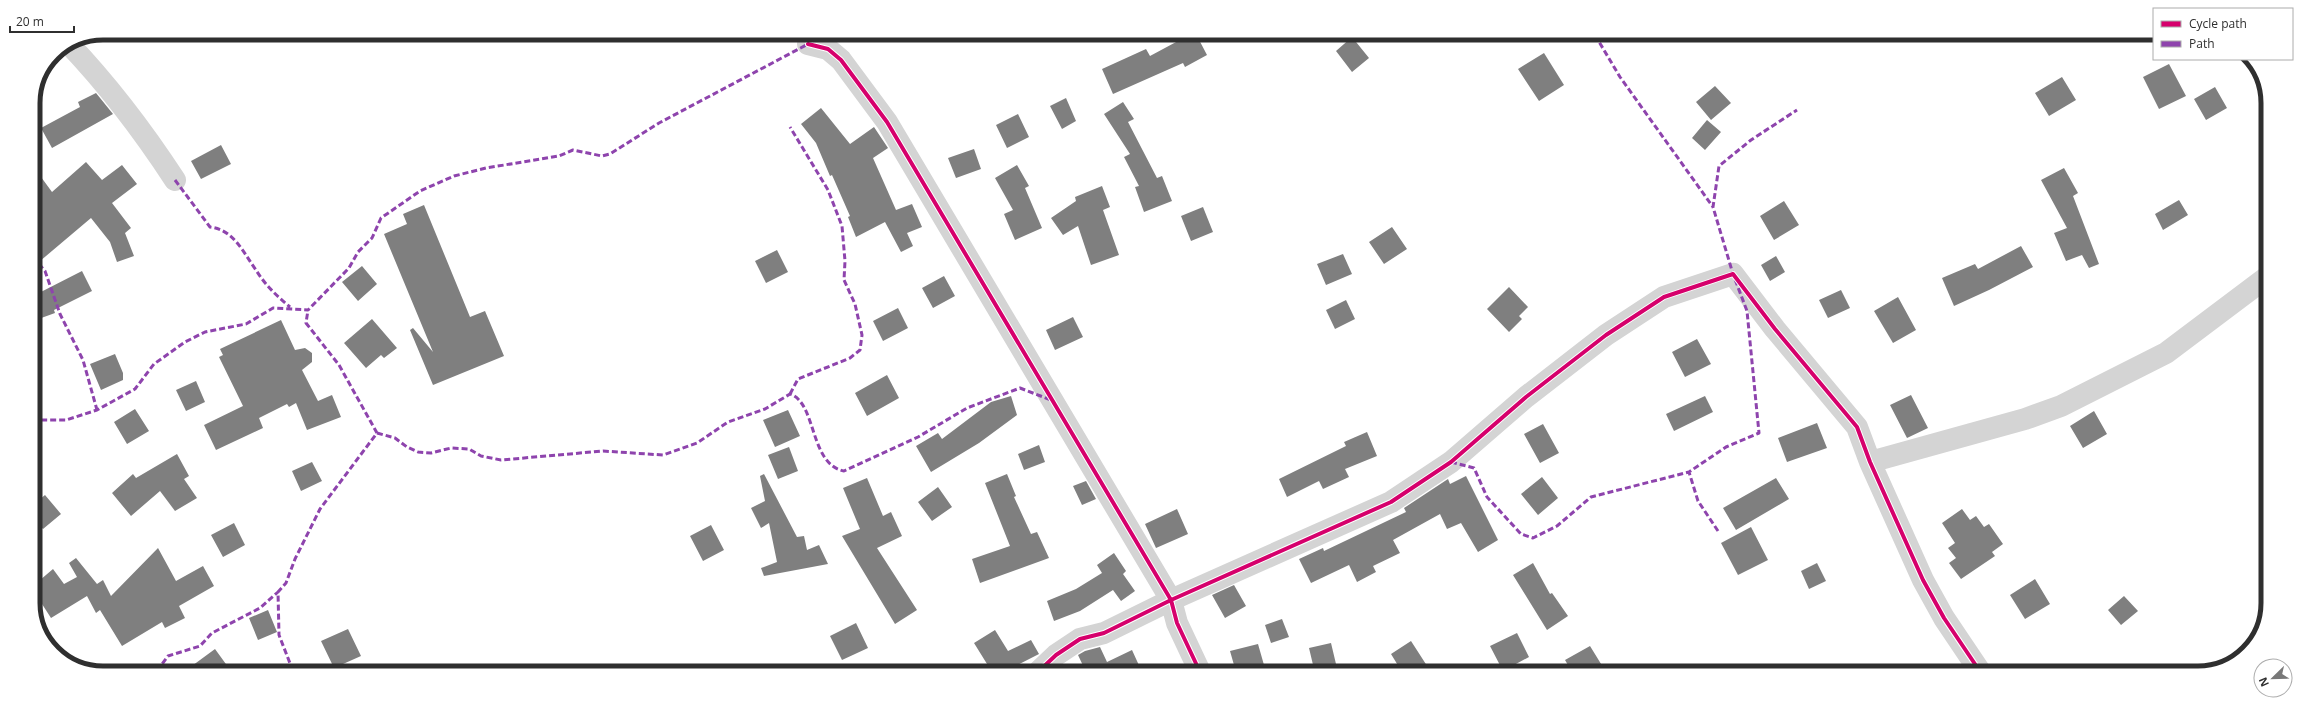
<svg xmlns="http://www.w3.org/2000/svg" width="2301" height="706" font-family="'Open Sans',sans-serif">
<rect width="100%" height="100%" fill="#fff"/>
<!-- building -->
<path fill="#7f7f7f" d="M 1191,34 L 1196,34 L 1207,55 L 1185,67 L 1183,63 L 1113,94 L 1102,69 L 1146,49 L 1150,56 Z
M 1352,37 L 1369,58 L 1352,72 L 1336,51 Z
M 1544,53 L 1564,85 L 1539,101 L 1518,69 Z
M 2169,64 L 2186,96 L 2159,109 L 2143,77 Z
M 2062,77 L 2076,100 L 2049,116 L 2035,93 Z
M 1715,86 L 1731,103 L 1711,120 L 1696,102 Z
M 2215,87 L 2227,108 L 2206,120 L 2194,99 Z
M 96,93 L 113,114 L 52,148 L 41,128 L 80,107 L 78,102 Z
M 1066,98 L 1076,121 L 1062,129 L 1050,106 Z
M 1123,102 L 1134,119 L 1128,122 L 1157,178 L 1162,176 L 1172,201 L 1144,212 L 1135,187 L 1139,186 L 1124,157 L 1130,154 L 1104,114 Z
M 821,108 L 850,144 L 874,127 L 888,148 L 873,158 L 896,210 L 912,204 L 922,227 L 907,233 L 913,246 L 901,252 L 885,222 L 856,237 L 848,217 L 850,216 L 832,175 L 830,176 L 816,143 L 801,124 Z
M 1018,114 L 1029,137 L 1007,148 L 996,125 Z
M 1707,120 L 1721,132 L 1705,150 L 1692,138 Z
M 221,145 L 231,164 L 201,179 L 191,161 Z
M 974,149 L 981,169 L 956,178 L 948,158 Z
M 86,162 L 102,180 L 122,165 L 137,184 L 112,203 L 131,228 L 125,233 L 134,256 L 117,262 L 110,242 L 91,218 L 33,267 L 33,232 L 42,224 L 33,212 L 33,166 L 52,192 Z
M 1017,165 L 1029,186 L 1025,188 L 1042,228 L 1015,240 L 1004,214 L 1013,210 L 995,178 Z
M 2064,168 L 2078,193 L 2073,196 L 2099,264 L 2089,268 L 2082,255 L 2066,261 L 2054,233 L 2067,228 L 2041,180 Z
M 1102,186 L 1110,207 L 1103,210 L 1119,255 L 1091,265 L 1078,226 L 1063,235 L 1051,218 L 1076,201 L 1075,197 Z
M 2179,200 L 2188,215 L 2163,230 L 2155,214 Z
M 1784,201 L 1799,225 L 1774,240 L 1760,216 Z
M 424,205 L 470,317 L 485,311 L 504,356 L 433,385 L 410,330 L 413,328 L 433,352 L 384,234 L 407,224 L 403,214 Z
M 1203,207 L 1213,232 L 1191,241 L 1181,216 Z
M 1392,227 L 1407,249 L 1384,264 L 1369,242 Z
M 2021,246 L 2033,267 L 1989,290 L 1954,306 L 1942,278 L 1975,264 L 1978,269 Z
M 777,250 L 788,272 L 766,283 L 755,261 Z
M 1343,254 L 1352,274 L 1326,285 L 1317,264 Z
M 1776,256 L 1785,272 L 1770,281 L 1761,265 Z
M 362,266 L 377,284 L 358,301 L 342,282 Z
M 82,271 L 92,291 L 54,310 L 55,313 L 33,321 L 33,296 Z
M 944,276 L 955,296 L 933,308 L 922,288 Z
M 1509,287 L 1528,307 L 1519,316 L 1522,319 L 1509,332 L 1487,309 Z
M 1841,290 L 1850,308 L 1828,318 L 1819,300 Z
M 1898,297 L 1916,330 L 1893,343 L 1874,311 Z
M 1346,300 L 1355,319 L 1335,329 L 1326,310 Z
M 898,308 L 908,328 L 883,341 L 873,321 Z
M 1073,317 L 1083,337 L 1055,350 L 1046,330 Z
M 372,319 L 397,348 L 384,358 L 381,355 L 366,368 L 344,343 Z
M 281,320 L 295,350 L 305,348 L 312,353 L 312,362 L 302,370 L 318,401 L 332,395 L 341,417 L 307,430 L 296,403 L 289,407 L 287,404 L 259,418 L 263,428 L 216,450 L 204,425 L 243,406 L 219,357 L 223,355 L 220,349 Z
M 1697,339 L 1711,364 L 1685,377 L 1672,352 Z
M 115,354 L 123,373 L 123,380 L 101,390 L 90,364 Z
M 887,375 L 899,398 L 867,416 L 855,393 Z
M 196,381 L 205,402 L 186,411 L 176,390 Z
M 1911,395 L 1928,428 L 1907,438 L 1890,405 Z
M 1011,396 L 1017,415 L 979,443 L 931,472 L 916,446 L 938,433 L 942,439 L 991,402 Z
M 1705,396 L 1713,412 L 1674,431 L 1666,414 Z
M 135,409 L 149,431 L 127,444 L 114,422 Z
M 788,410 L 800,436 L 775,447 L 763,420 Z
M 2094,411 L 2107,434 L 2083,448 L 2070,426 Z
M 1817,423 L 1827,448 L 1787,462 L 1778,438 Z
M 1543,424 L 1559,453 L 1540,463 L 1524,434 Z
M 1367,432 L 1377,456 L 1345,469 L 1349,477 L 1323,489 L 1319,481 L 1287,497 L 1279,479 L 1346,446 L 1344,442 Z
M 1039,445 L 1045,462 L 1024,470 L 1018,454 Z
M 789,447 L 798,471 L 778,479 L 768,455 Z
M 177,454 L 189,476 L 184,479 L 197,498 L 175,511 L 160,491 L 131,516 L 112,493 L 133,474 L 136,478 Z
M 312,462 L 322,481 L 301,491 L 292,471 Z
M 764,474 L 797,537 L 804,536 L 807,550 L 819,545 L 828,564 L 764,576 L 761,568 L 777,562 L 769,523 L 761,528 L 751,508 L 765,501 L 760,476 Z
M 1007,474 L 1016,496 L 1014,497 L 1031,534 L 1037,532 L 1049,558 L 980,583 L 972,559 L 1010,546 L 985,483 Z
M 1466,476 L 1498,540 L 1478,552 L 1461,523 L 1447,529 L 1440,514 L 1393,540 L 1400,553 L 1373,566 L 1376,572 L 1357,582 L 1349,565 L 1311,583 L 1299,559 L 1323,548 L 1324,551 L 1406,512 L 1404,508 L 1448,479 L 1450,484 Z
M 1542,477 L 1558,498 L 1538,515 L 1521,494 Z
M 867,478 L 883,516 L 891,512 L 902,536 L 877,548 L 917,610 L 895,624 L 842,536 L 860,529 L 843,488 Z
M 1776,478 L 1789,499 L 1736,530 L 1723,508 Z
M 1086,481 L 1096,499 L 1082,505 L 1073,486 Z
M 938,487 L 952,507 L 932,521 L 918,502 Z
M 45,495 L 61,514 L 43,529 L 33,518 L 33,505 Z
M 1177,509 L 1188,534 L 1156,548 L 1145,524 Z
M 1962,509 L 1970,520 L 1976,516 L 1984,527 L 1989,524 L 2003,544 L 1992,552 L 1995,556 L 1961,579 L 1949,563 L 1956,558 L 1948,548 L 1955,543 L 1942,523 Z
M 234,523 L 245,545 L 223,557 L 211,535 Z
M 711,525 L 724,550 L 703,561 L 690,536 Z
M 1751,527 L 1768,560 L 1738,575 L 1721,543 Z
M 158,548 L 176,581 L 203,566 L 214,586 L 179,606 L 185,618 L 165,628 L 162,622 L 122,646 L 100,610 L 96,613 L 87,596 L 51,618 L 33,590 L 33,586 L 53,569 L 64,584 L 77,577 L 69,563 L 76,558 L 97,584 L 103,580 L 111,596 Z
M 1114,553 L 1126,571 L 1123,574 L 1135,591 L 1121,601 L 1113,590 L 1080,611 L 1054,621 L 1047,601 L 1076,589 L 1102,573 L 1097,565 Z
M 1533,563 L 1550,594 L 1552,593 L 1568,616 L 1547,630 L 1513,575 Z
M 1817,563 L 1826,581 L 1809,589 L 1801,571 Z
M 2035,579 L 2050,604 L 2025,619 L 2010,595 Z
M 1234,585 L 1246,606 L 1225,618 L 1212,595 Z
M 2124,596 L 2138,611 L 2121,625 L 2108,610 Z
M 268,610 L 277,632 L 258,640 L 249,618 Z
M 1282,619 L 1289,637 L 1271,643 L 1265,625 Z
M 856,623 L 868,648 L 842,660 L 830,636 Z
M 348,629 L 361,656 L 334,668 L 321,641 Z
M 995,630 L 1008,651 L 1031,640 L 1039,654 L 1004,672 L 992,672 L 974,643 Z
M 1517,633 L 1529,657 L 1503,671 L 1490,646 Z
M 1411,641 L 1431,672 L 1402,672 L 1391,654 Z
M 1331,643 L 1336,664 L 1314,669 L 1309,648 Z
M 1258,644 L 1266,672 L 1236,672 L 1230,651 Z
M 1590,646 L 1606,672 L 1572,672 L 1565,660 Z
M 1100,647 L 1107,662 L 1132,650 L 1142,672 L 1086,672 L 1078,655 L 1085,651 Z
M 215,649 L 231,671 L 185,671 Z"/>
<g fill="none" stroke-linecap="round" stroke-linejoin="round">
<!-- minor -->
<path stroke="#d4d4d4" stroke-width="22" d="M 68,43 C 109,86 143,131 175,180
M 808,44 L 828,49 L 841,60 L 887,122 L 1171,600 L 1177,623 L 1200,672
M 1870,462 L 2025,419 L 2061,406 L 2166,353 L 2267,277
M 1038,672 L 1056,655 L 1080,639 L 1104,633 L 1171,600 L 1391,502 L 1451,462 L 1526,397 L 1606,335 L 1664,297 L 1733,274 L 1775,329 L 1857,427 L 1870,462 L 1923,580 L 1944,618 L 1981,673"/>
<!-- quiet -->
<path stroke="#8e44ad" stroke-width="3" stroke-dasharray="6 3" stroke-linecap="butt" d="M 1595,35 L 1620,77 L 1713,207
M 175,180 L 210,227 C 234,230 243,252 256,270 C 265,285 277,296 290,307
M 33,257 L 45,271 L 60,314 L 83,360 L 97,410
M 790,394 L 798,379 L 850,358 L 860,350 L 862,335 L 855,304 L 844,280 L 845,261 L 842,226 L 828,190 L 790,127
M 33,423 L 38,420 L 66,420 L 97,410 L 135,389 L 154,364 L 185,342 L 205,332 L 246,324 L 273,308 L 308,310 L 349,268 L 358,252 L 372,238 L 381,218 L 420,191 L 454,176 L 486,168 L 559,156 L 573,150 L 602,156 L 610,154 L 659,123 L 827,34
M 377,433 L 395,438 L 407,447 L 418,452 L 431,453 L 451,448 L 469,449 L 481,456 L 501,460 L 603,451 L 663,455 L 697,443 L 728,422 L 765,409 L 790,394 C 817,403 809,464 844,471 L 918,437 L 967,408 L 1020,388 L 1051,400
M 1451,462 L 1474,468 L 1487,497 L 1521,534 L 1533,538 L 1557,526 L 1591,497 L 1689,472
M 1718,531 L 1698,501 L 1689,472 L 1726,447 L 1759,433 L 1747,311 L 1733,274 L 1713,207 L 1719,166 L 1751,140 L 1797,110
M 157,671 L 168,656 L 200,646 L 212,633 L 260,608 L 278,592
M 293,671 L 279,635 L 278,592 L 286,583 L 295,559 L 320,509 L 377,433 L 339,365 L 306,323 L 308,310"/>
<defs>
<path id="cycleway" d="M 808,44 L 828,49 L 841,60 L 887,122 L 1171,600 L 1177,623 L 1200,672
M 1038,672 L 1056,655 L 1080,639 L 1104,633 L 1171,600 L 1391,502 L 1451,462 L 1526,397 L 1606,335 L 1664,297 L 1733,274 L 1775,329 L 1857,427 L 1870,462 L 1923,580 L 1944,618 L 1981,673"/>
</defs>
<!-- cycleway casing -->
<use href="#cycleway" stroke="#fff" stroke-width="6"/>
<!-- cycleway -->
<use href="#cycleway" stroke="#d6006c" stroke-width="4"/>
</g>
<!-- crop -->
<path d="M0 0H2301V706H0ZM103 40H2198A63 63 0 0 1 2261 103V603A63 63 0 0 1 2198 666H103A63 63 0 0 1 40 603V103A63 63 0 0 1 103 40Z" fill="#fff" fill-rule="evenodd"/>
<path fill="none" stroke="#2f2f2f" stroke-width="5" d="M103 40H2198A63 63 0 0 1 2261 103V603A63 63 0 0 1 2198 666H103A63 63 0 0 1 40 603V103A63 63 0 0 1 103 40Z"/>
<!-- legend -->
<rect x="2153" y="8" width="140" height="52" fill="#ffffff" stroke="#acacac"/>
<rect x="2161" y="21" width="20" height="6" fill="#d6006c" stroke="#acacac"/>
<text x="2189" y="28" font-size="12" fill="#2f2f2f">Cycle path</text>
<rect x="2161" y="41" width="20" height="6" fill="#8e44ad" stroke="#acacac"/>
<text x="2189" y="48" font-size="12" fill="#2f2f2f">Path</text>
<!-- north arrow -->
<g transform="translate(2273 678) rotate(247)"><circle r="19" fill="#ffffff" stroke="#acacac"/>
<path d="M0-3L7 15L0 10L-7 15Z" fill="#787878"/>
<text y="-6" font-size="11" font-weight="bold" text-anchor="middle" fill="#2f2f2f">N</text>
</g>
<!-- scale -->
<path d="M10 26v6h64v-6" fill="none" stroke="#2f2f2f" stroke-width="2"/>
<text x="16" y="26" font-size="12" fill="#2f2f2f" stroke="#ffffff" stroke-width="3" paint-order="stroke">20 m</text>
</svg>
